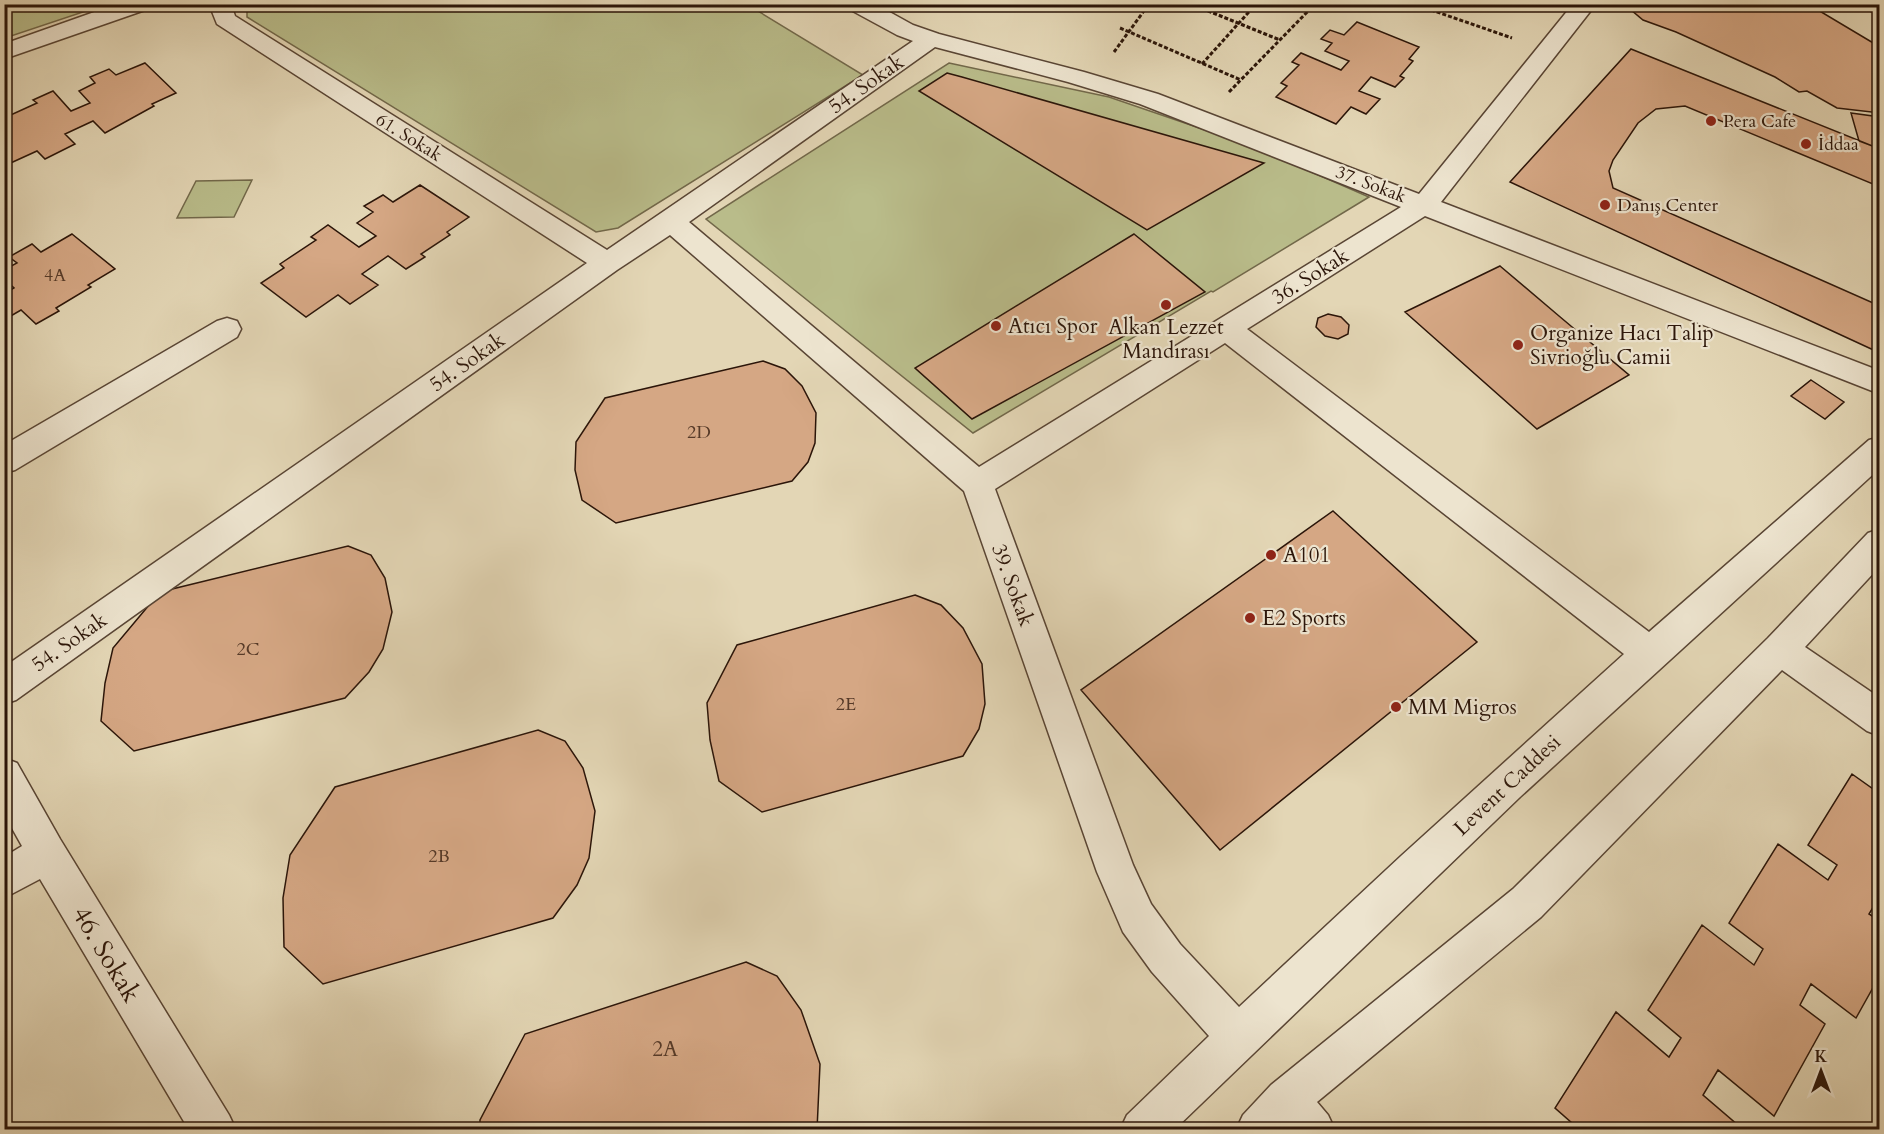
<svg xmlns="http://www.w3.org/2000/svg" width="1884" height="1134" font-family="Cardo,serif">
<rect width="100%" height="100%" fill="#e3d6b5"/>
<filter id="stains"><feTurbulence type="fractalNoise" baseFrequency=".00333" numOctaves="4"/><feColorMatrix values="0 0 0 0 .2 0 0 0 0 .09 0 0 0 0 .02 0 0 0 .5 -.17"/></filter>
<radialGradient id="worn" r=".72"><stop offset=".6" stop-color="#630" stop-opacity="0"/><stop offset="1" stop-color="#630" stop-opacity=".3"/></radialGradient>
<!-- green -->
<path fill="#b9bc8a" stroke="#72684a" stroke-width="1.5" d="M 5,4 L 104,4 L 104,5 L 5,38 Z
M 247,5 L 748,5 L 863,75 L 618,228 L 596,232 L 247,17 Z
M 949,63 L 1109,97 L 1252,146 L 1369,197 L 1213,292 L 1211,291 L 973,433 L 706,219 Z
M 252,180 L 234,217 L 177,218 L 196,181 Z"/>
<!-- building -->
<path fill="#d5a784" stroke="#2b1509" stroke-width="1.5" d="M 1624,4 L 1808,4 L 1880,47 L 1880,113 L 1837,108 L 1807,91 L 1799,92 L 1775,77 L 1676,32 L 1643,20 Z
M 1357,22 L 1419,47 L 1409,59 L 1413,61 L 1400,76 L 1404,78 L 1395,87 L 1371,77 L 1359,91 L 1380,99 L 1366,114 L 1351,107 L 1336,124 L 1276,97 L 1287,86 L 1281,83 L 1299,65 L 1292,62 L 1301,53 L 1341,70 L 1349,61 L 1325,51 L 1332,43 L 1321,39 L 1330,30 L 1344,35 Z
M 1631,49 L 1880,149 L 1880,187 L 1685,106 L 1656,109 L 1638,123 L 1613,160 L 1609,171 L 1613,188 L 1880,306 L 1880,353 L 1510,182 Z
M 145,63 L 176,93 L 152,104 L 154,106 L 105,133 L 93,121 L 65,134 L 75,144 L 45,159 L 37,151 L 4,166 L 4,118 L 37,103 L 33,100 L 53,91 L 71,111 L 90,103 L 79,91 L 95,83 L 90,77 L 109,69 L 116,75 Z
M 947,73 L 962,77 L 1264,163 L 1147,230 L 919,91 Z
M 1851,113 L 1880,117 L 1880,149 L 1859,141 Z
M 420,185 L 469,217 L 447,232 L 450,235 L 421,254 L 425,257 L 406,269 L 388,256 L 362,274 L 378,285 L 350,304 L 338,295 L 306,317 L 261,283 L 284,268 L 280,264 L 316,240 L 311,237 L 328,225 L 359,247 L 376,236 L 357,223 L 373,212 L 364,206 L 383,195 L 393,202 Z
M 72,234 L 115,269 L 88,285 L 91,287 L 56,308 L 59,311 L 36,324 L 21,310 L 4,320 L 4,294 L 14,288 L 4,279 L 4,270 L 17,263 L 9,257 L 32,244 L 41,252 Z
M 1134,234 L 1205,292 L 972,419 L 915,368 Z
M 1500,266 L 1559,316 L 1629,375 L 1537,429 L 1405,312 Z
M 1328,314 L 1341,317 L 1349,325 L 1348,334 L 1338,339 L 1325,336 L 1316,327 L 1318,318 Z
M 763,361 L 785,369 L 802,386 L 816,413 L 815,443 L 808,462 L 792,481 L 616,523 L 582,500 L 575,470 L 576,442 L 605,398 Z
M 1811,380 L 1844,402 L 1825,419 L 1791,396 Z
M 1333,511 L 1477,642 L 1220,850 L 1081,690 Z
M 348,546 L 371,555 L 385,578 L 392,612 L 383,649 L 369,672 L 345,698 L 134,751 L 101,721 L 105,683 L 113,648 L 160,592 Z
M 915,595 L 941,605 L 963,628 L 982,664 L 985,704 L 979,729 L 963,756 L 762,812 L 719,781 L 710,740 L 707,703 L 737,645 Z
M 538,730 L 565,741 L 583,768 L 595,811 L 589,858 L 577,885 L 553,918 L 323,984 L 284,947 L 283,898 L 290,855 L 335,787 Z
M 1852,774 L 1880,794 L 1880,896 L 1869,914 L 1880,921 L 1880,975 L 1856,1018 L 1811,984 L 1800,1005 L 1825,1024 L 1774,1116 L 1718,1070 L 1703,1095 L 1739,1126 L 1737,1130 L 1580,1130 L 1555,1108 L 1616,1012 L 1669,1057 L 1681,1038 L 1648,1010 L 1702,925 L 1754,965 L 1763,949 L 1729,923 L 1778,844 L 1828,880 L 1837,865 L 1808,845 Z
M 746,962 L 777,976 L 801,1010 L 820,1064 L 817,1130 L 480,1130 L 480,1120 L 525,1034 Z"/>
<g fill="none" stroke-linecap="round" stroke-linejoin="round">
<defs>
<path id="minor" d="M 117,4 L 151,4 L 148,9 L 4,59 L 4,44 Z
M 209,4 L 231,4 L 235,16 L 607,250 L 913,41 L 897,35 L 849,9 L 846,4 L 875,4 L 913,25 L 939,34 L 1084,72 L 1158,94 L 1419,194 L 1573,4 L 1596,4 L 1441,202 L 1880,371 L 1880,394 L 1425,216 L 1247,329 L 1649,632 L 1869,440 L 1880,437 L 1880,468 L 1520,797 L 1174,1130 L 1120,1130 L 1127,1115 L 1209,1036 L 1152,972 L 1123,932 L 1097,872 L 964,491 L 670,235 L 617,270 L 16,700 L 4,704 L 4,667 L 587,263 L 217,24 ZM 935,47 L 1068,82 L 1140,104 L 1401,207 L 979,467 L 689,222 ZM 1225,343 L 1624,654 L 1401,856 L 1239,1007 L 1180,944 L 1151,904 L 1133,865 L 995,489 Z
M 1863,4 L 1880,4 L 1880,14 L 1866,9 Z
M 227,318 L 237,321 L 241,329 L 237,337 L 15,470 L 4,473 L 4,445 L 217,321 Z
M 1880,529 L 1880,566 L 1805,647 L 1880,698 L 1880,736 L 1867,731 L 1782,670 L 1541,917 L 1317,1102 L 1328,1115 L 1335,1130 L 1236,1130 L 1243,1115 L 1271,1085 L 1513,889 L 1768,638 L 1868,533 Z
M 4,758 L 17,763 L 60,839 L 229,1115 L 236,1130 L 189,1130 L 40,879 L 4,898 L 4,857 L 22,846 L 4,814 Z"/>
</defs>
<!-- minor casing -->
<use href="#minor" stroke="#594534" stroke-width="3"/>
<!-- path -->
<path stroke="#2b1509" stroke-width="3" stroke-dasharray="4 2" stroke-linecap="butt" d="M 1191,4 L 1280,40
M 1414,4 L 1512,38
M 1120,28 L 1241,80
M 1114,52 L 1149,4
M 1202,64 L 1256,4
M 1229,92 L 1315,4"/>
<!-- minor -->
<use href="#minor" fill="#ede4cf" fill-rule="evenodd"/>
</g>
<!-- markers -->
<g fill="#8f2418" stroke="#ede4cf" stroke-width="2">
<circle cx="1711" cy="121" r="6"/>
<circle cx="1806" cy="144" r="6"/>
<circle cx="1605" cy="205" r="6"/>
<circle cx="1166" cy="305" r="6"/>
<circle cx="996" cy="326" r="6"/>
<circle cx="1518" cy="345" r="6"/>
<circle cx="1271" cy="555" r="6"/>
<circle cx="1250" cy="618" r="6"/>
<circle cx="1396" cy="707" r="6"/>
</g>
<g text-anchor="middle" stroke-width="4.5" stroke-linejoin="round" paint-order="stroke">
<!-- far-poi labels -->
<g font-size="18" fill="#2b1509" stroke="#ede4cf" text-anchor="start">
<text x="1723" y="127">Pera Cafe</text>
<text x="1818" y="150">İddaa</text>
<text x="1617" y="211">Danış Center</text>
</g>
<!-- far-street labels -->
<g font-size="18" fill="#2b1509" stroke="#ede4cf">
<text transform="translate(409 137) rotate(32)" y="6">61. Sokak</text>
<text transform="translate(1371 184) rotate(21)" y="6">37. Sokak</text>
</g>
<!-- number labels -->
<g font-size="18" fill="#563a28">
<text x="55" y="281">4A</text>
<text x="699" y="438">2D</text>
<text x="248" y="655">2C</text>
<text x="846" y="710">2E</text>
<text x="439" y="862">2B</text>
</g>
<!-- street labels -->
<g font-size="21" fill="#2b1509" stroke="#ede4cf">
<text transform="translate(866 84) rotate(-35)" y="7">54. Sokak</text>
<text transform="translate(1310 276) rotate(-32)" y="7">36. Sokak</text>
<text transform="translate(467 362) rotate(-35)" y="7">54. Sokak</text>
<text transform="translate(1013 585) rotate(70)" y="7">39. Sokak</text>
<text transform="translate(69 642) rotate(-35)" y="7">54. Sokak</text>
<text transform="translate(1507 785) rotate(-43)" y="7">Levent Caddesi</text>
</g>
<!-- poi labels -->
<g font-size="21" fill="#2b1509" stroke="#ede4cf" text-anchor="start">
<text x="1008" y="333">Atıcı Spor</text>
<text x="1166" y="334" text-anchor="middle">Alkan Lezzet<tspan x="1166" dy="24">Mandırası</tspan></text>
<text x="1530" y="340">Organize Hacı Talip<tspan x="1530" dy="24">Sivrioğlu Camii</tspan></text>
<text x="1283" y="562">A101</text>
<text x="1262" y="625">E2 Sports</text>
<text x="1408" y="714">MM Migros</text>
</g>
<!-- near-number labels -->
<g font-size="21" fill="#563a28">
<text x="665" y="1056">2A</text>
</g>
<!-- near-street labels -->
<g font-size="26" fill="#2b1509" stroke="#ede4cf">
<text transform="translate(107 954) rotate(59)" y="9">46. Sokak</text>
</g>
</g>
<!-- margin -->
<rect width="1884" height="1134" fill="none" stroke="#e3d6b5" stroke-width="24"/>
<rect x="6" y="6" width="1872" height="1122" fill="none" stroke="#2b1509" stroke-width="3"/>
<rect x="12" y="12" width="1860" height="1110" fill="none" stroke="#2b1509" stroke-width="1.5"/>
<!-- north arrow -->
<g transform="translate(1821 1071)" stroke="#ede4cf" stroke-width="4.5" paint-order="stroke">
<path d="M0-4.5L10 22L0 15L-10 22Z" fill="#2b1509"/>
<text y="-9" font-size="16" font-weight="bold" text-anchor="middle" fill="#2b1509">K</text>
</g>
<rect width="100%" height="100%" filter="url(#stains)"/>
<rect width="100%" height="100%" fill="url(#worn)"/>
</svg>
